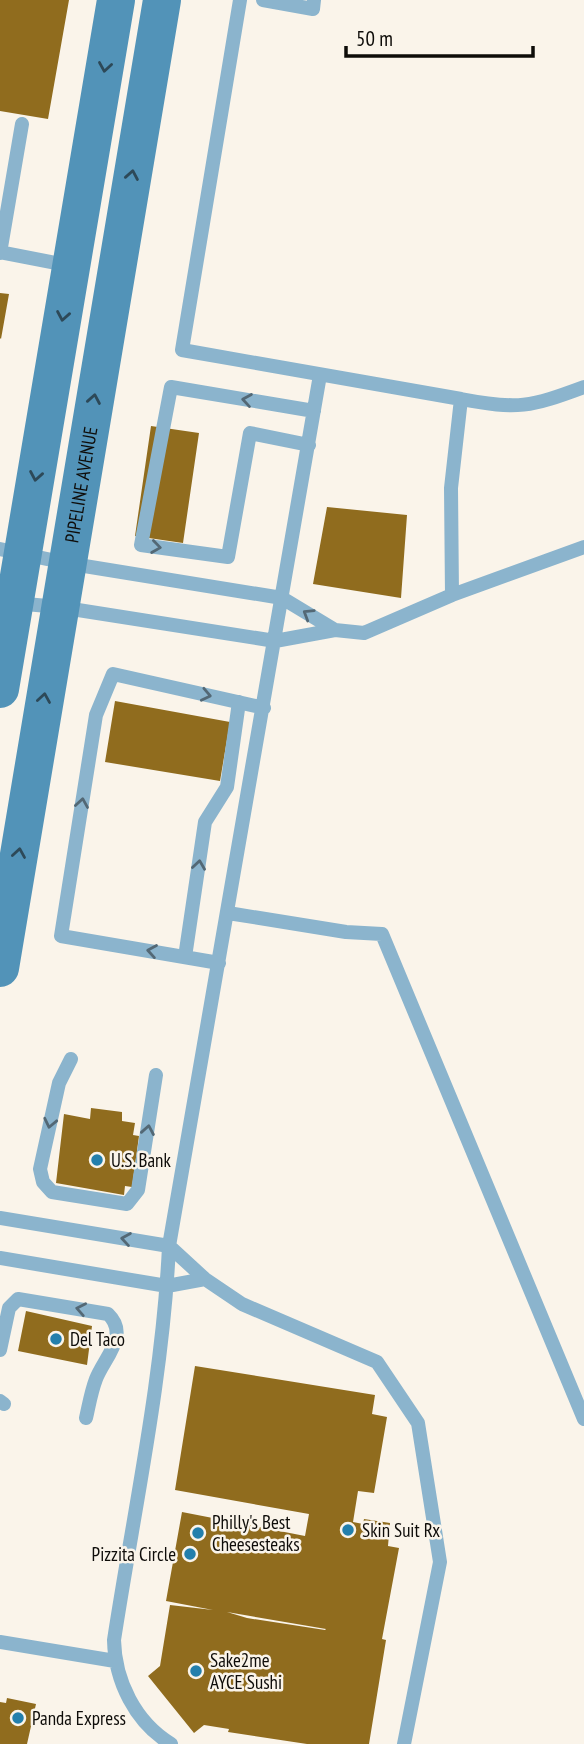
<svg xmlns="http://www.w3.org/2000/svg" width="584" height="1744" font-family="'PT Sans Narrow',sans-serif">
<rect width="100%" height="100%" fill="#faf4ea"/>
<!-- building -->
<path fill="#906c1e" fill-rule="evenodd" d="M 0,0 L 69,0 L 48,119 L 0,111 Z
M 0,293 L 9,294 L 1,339 L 0,338 Z
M 151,426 L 199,433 L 183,543 L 135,536 Z
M 327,507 L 407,515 L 401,598 L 313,584 Z
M 115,701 L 230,722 L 220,781 L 105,762 Z
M 91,1108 L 122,1112 L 122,1121 L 135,1123 L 133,1135 L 139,1136 L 132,1187 L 125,1186 L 124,1195 L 56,1183 L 64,1114 L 90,1119 Z
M 26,1311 L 92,1326 L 87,1365 L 18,1351 Z
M 195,1366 L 375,1395 L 372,1414 L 387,1417 L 374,1493 L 358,1491 L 353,1522 L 363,1524 L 364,1519 L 390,1523 L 388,1546 L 399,1548 L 382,1639 L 386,1640 L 369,1744 L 307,1744 L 228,1732 L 229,1729 L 204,1725 L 194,1733 L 148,1676 L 160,1666 L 170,1605 L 213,1610 L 166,1601 L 182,1512 L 305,1536 L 309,1514 L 175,1490 ZM 227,1612 L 326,1629 L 325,1630 L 247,1618 Z
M 7,1698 L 36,1704 L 27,1744 L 0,1744 L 0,1702 L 6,1703 Z"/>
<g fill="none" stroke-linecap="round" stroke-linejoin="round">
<!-- lane -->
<path stroke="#8bb4cd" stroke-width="14" d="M 240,0 L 182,350 L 461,399 L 451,488 L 452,595
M 263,0 L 313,9 L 314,0
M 0,252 L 71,266
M 0,253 L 22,124
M 461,399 C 518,410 530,407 584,387
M 309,445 L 250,433 L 228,557 L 141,545 L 171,387 L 314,411
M 0,549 L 66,563 L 282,598 L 335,630
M 14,603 L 59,607 L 275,641 L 335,630 L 364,633 L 452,595 L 584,547
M 228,913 L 346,932 L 382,934 L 584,1419
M 185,957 L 205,822 L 227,787 L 239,702
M 219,963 L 61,936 L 96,715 L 113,674 L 264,708
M 71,1059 L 59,1083 L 40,1169 L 43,1182 L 52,1192 L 127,1204 L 138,1190 L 156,1075
M 0,1218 L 169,1246 L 205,1279 L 242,1304 L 377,1362 L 418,1423 L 440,1562 L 404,1744
M 0,1258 L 167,1286 L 205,1279
M 0,1350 L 9,1308 L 18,1299 L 108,1314 C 130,1335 104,1358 96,1379 C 91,1392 89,1405 86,1418
M 0,1401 L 4,1404
M 0,1642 L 115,1661
M 171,1744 C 135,1722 115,1681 114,1640 C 134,1510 163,1378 169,1246 L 320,375"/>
<!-- secondary -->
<g stroke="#5293b8" stroke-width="38">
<path d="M 0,689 L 116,0"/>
<path id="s1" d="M 0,968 L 162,0"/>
</g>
</g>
<!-- one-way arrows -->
<defs><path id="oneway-chevron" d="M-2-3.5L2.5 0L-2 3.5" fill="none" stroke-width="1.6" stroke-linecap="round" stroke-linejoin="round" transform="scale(1.75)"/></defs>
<g stroke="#2d4958">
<use href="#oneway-chevron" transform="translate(105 67) rotate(99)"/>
<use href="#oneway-chevron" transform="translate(132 175) rotate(-80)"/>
<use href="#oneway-chevron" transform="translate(63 316) rotate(100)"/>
<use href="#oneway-chevron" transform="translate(94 399) rotate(-80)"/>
<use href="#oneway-chevron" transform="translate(36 476) rotate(100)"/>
<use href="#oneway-chevron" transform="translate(44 698) rotate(-81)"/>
<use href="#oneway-chevron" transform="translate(19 853) rotate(-81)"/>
</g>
<g stroke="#536875">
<use href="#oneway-chevron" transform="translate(247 400) rotate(-171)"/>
<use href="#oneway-chevron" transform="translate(156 547) rotate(8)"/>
<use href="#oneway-chevron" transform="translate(308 614) rotate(-148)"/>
<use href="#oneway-chevron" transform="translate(206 695) rotate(12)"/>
<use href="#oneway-chevron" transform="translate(82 803) rotate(-81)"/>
<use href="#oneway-chevron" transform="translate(199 865) rotate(-82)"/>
<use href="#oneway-chevron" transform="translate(152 951) rotate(-170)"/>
<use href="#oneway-chevron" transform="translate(50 1123) rotate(102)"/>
<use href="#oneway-chevron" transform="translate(148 1130) rotate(-80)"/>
<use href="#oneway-chevron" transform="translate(126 1239) rotate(-171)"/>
<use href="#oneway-chevron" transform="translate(81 1309) rotate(-169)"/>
</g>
<!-- markers -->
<g fill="#237fac" stroke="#faf4ea" stroke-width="2.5">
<circle cx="97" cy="1160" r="7"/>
<circle cx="56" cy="1339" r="7"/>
<circle cx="348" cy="1530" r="7"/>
<circle cx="198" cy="1533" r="7"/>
<circle cx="190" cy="1554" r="7"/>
<circle cx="196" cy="1671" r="7"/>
<circle cx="18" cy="1718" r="7"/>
</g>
<g text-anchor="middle" stroke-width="5" stroke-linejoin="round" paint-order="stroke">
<!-- street labels -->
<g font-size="19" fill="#0e0c09" stroke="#faf4ea">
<text dy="7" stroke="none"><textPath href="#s1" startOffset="490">PIPELINE AVENUE</textPath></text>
</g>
<!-- poi labels -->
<g font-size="19" fill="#0e0c09" stroke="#faf4ea" text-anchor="start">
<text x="111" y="1167">U.S. Bank</text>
<text x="70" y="1346">Del Taco</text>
<text x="212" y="1529">Philly's Best<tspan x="212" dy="22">Cheesesteaks</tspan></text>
<text x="362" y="1537">Skin Suit Rx</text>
<text x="176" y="1561" text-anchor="end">Pizzita Circle</text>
<text x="210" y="1667">Sake2me<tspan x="210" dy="22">AYCE Sushi</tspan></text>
<text x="32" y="1725">Panda Express</text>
</g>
</g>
<!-- scale -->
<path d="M346 46v10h187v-10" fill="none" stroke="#0e0c09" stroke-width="3.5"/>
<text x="356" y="46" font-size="21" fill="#0e0c09" stroke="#faf4ea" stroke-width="5" paint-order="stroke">50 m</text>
</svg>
